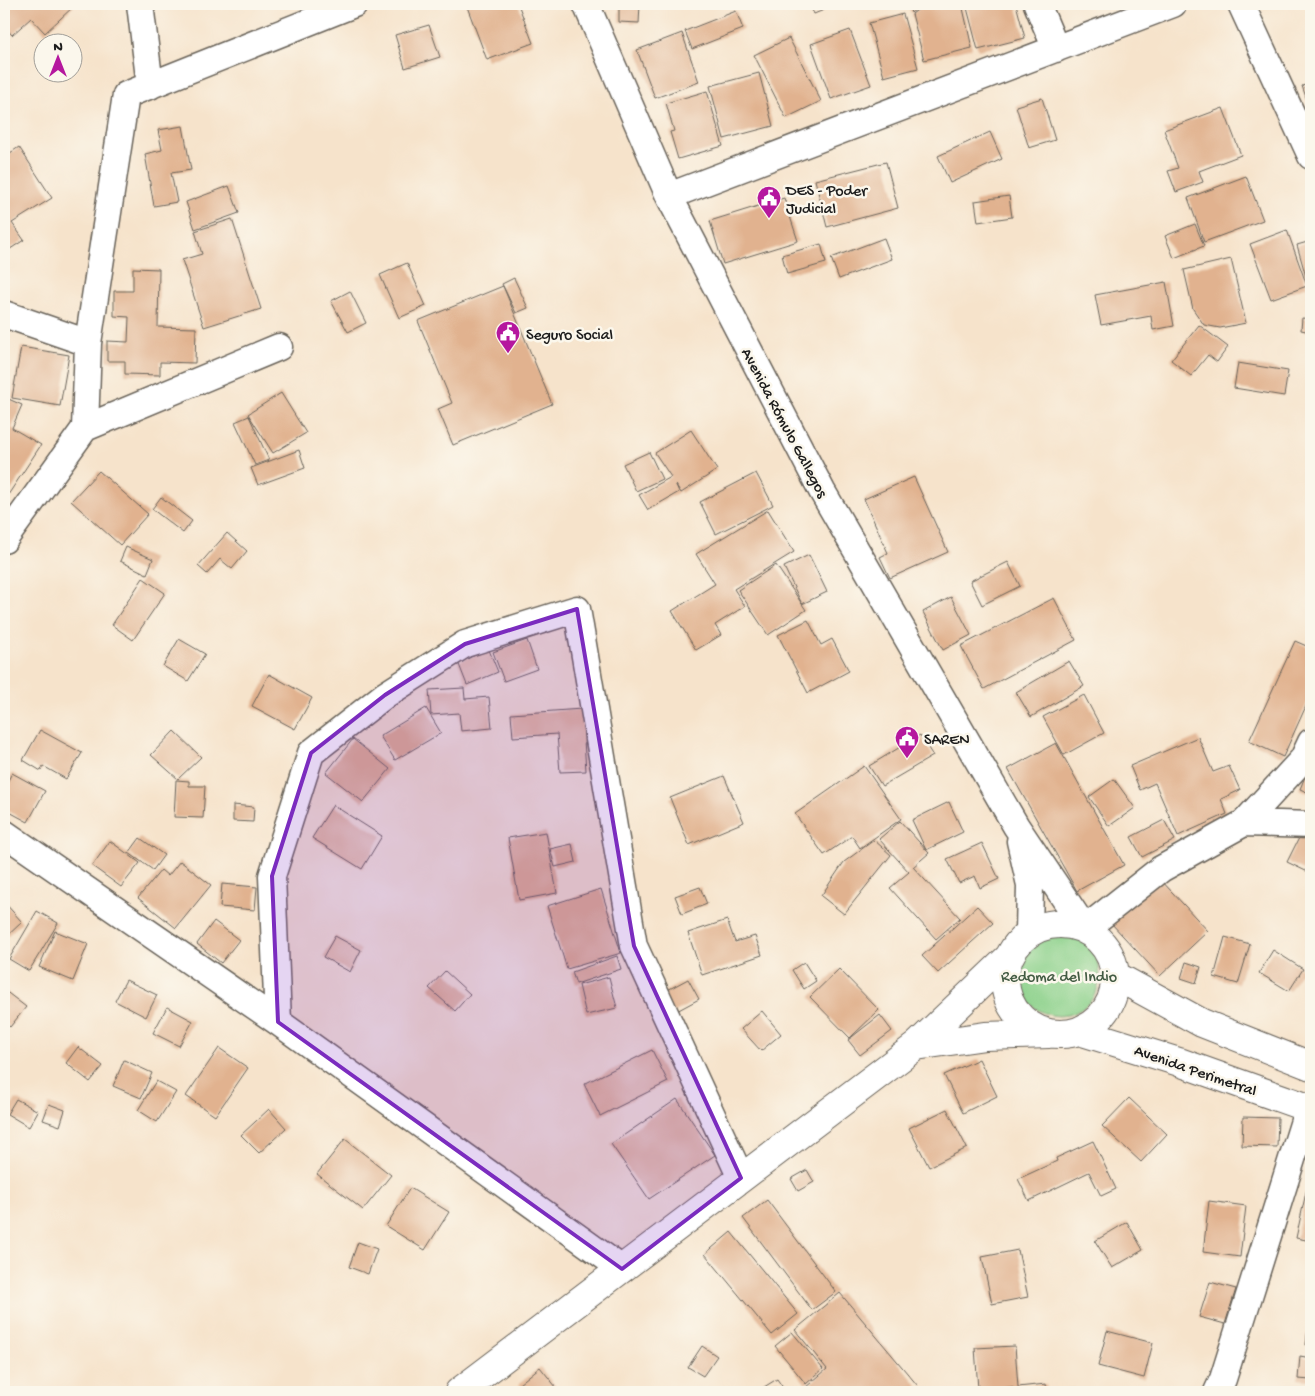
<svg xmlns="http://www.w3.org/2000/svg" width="1315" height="1396" font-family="'Gochi Hand',sans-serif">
<rect width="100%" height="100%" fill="#fbf7ec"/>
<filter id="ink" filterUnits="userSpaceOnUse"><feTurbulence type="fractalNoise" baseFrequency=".02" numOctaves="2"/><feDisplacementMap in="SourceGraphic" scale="10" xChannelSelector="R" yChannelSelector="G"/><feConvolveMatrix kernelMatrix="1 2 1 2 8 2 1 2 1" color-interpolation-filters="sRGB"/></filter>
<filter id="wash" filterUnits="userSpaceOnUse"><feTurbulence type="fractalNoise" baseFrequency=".0096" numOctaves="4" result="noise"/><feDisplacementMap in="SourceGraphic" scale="20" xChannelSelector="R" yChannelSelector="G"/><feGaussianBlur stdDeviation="1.12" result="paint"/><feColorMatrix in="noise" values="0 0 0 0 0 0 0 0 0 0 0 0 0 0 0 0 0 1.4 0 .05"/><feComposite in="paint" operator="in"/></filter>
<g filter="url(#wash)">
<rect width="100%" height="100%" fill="#f6e3cb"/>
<!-- green -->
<path fill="#8cd18b" stroke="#547654" d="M1018 975a41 41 0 1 1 82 0a41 41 0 1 1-82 0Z"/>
<g id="blocks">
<!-- building -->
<path fill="#e1b28f" d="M 4,4 L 72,4 L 74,6 L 45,33 L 31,18 L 12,35 L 4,26 Z
M 466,4 L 518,4 L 533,43 L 487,60 Z
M 619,4 L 640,4 L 639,23 L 619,22 Z
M 809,4 L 830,4 L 831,7 L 814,14 Z
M 908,4 L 922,4 L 911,13 Z
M 925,4 L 962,4 L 972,48 L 924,60 L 912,14 Z
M 966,4 L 1016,4 L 1025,38 L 978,50 Z
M 736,11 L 743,29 L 692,49 L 685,31 Z
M 903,14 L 918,68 L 884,77 L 869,23 Z
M 429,25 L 440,57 L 405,68 L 395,35 Z
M 850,30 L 871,85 L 831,99 L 811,44 Z
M 682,33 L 699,82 L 655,98 L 637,50 Z
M 789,38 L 821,101 L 786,118 L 754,55 Z
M 759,73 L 773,126 L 724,139 L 710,86 Z
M 1311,83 L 1311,111 L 1302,86 Z
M 707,91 L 723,146 L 678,159 L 670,132 L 674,131 L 666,103 Z
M 1042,98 L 1055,140 L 1029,148 L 1016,106 Z
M 1223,108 L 1241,155 L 1199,171 L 1203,182 L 1176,192 L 1168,171 L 1178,168 L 1164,130 Z
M 183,126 L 191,170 L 171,173 L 177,202 L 154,206 L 145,154 L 162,150 L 158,130 Z
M 990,132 L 1002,159 L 950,183 L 938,156 Z
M 19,147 L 52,198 L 12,223 L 24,240 L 4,253 L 4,157 Z
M 886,162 L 898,208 L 827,227 L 815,180 Z
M 1246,176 L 1263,220 L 1204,242 L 1188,198 Z
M 229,186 L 239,213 L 195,229 L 186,202 Z
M 1009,196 L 1012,217 L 978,222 L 975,201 Z
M 784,198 L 798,241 L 723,264 L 710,221 Z
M 232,219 L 261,309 L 204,327 L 182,260 L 202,254 L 195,231 Z
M 1195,224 L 1204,246 L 1174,258 L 1165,236 Z
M 1287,230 L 1307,286 L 1271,299 L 1250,244 Z
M 884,238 L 892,259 L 839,279 L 831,258 Z
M 1311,241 L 1311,276 L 1306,277 L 1297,245 Z
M 821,244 L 826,263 L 787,274 L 782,255 Z
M 1231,259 L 1246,323 L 1220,328 L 1204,325 L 1193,309 L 1184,270 Z
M 407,263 L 426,306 L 399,318 L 380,275 Z
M 133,268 L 159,269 L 158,327 L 196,328 L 195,363 L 160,362 L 160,375 L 125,374 L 125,361 L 107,361 L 107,341 L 128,342 L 129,317 L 114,316 L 114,291 L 133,291 Z
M 514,278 L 528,308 L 516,313 L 502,284 Z
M 1166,282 L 1174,326 L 1153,330 L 1151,316 L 1101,325 L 1095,295 Z
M 503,286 L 552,404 L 453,445 L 438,409 L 452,403 L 418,321 Z
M 350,291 L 366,323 L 348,332 L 331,301 Z
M 1302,318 L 1311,319 L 1311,332 L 1301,330 Z
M 1199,325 L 1228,347 L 1217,362 L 1208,355 L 1191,376 L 1171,360 Z
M 21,347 L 69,355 L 60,406 L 12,398 Z
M 1238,363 L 1288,371 L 1284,396 L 1234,388 Z
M 281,393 L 306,433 L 273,453 L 248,414 Z
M 4,397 L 22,405 L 12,428 L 41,445 L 4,501 Z
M 249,416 L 269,460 L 255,465 L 235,422 Z
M 691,430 L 717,470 L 681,493 L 676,485 L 679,492 L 648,510 L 639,495 L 671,477 L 655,453 Z
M 299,450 L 305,468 L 258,485 L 251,468 Z
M 649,452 L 662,479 L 636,491 L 623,464 Z
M 99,471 L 148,514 L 120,545 L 71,501 Z
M 756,473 L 773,505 L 716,534 L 700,502 Z
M 914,477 L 948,552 L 890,578 L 880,557 L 888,553 L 864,499 Z
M 161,497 L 192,521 L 183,533 L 152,509 Z
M 768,510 L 794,552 L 734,589 L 745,606 L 715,625 L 721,635 L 696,650 L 672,611 L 715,584 L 696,554 Z
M 227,533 L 247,551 L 232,569 L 220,559 L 207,574 L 198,566 Z
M 126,547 L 153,559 L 147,574 L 120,561 Z
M 809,555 L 827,592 L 802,604 L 784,567 Z
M 1008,562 L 1020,586 L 982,605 L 970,581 Z
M 776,565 L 806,610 L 768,635 L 738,590 Z
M 143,578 L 165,593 L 133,640 L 112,625 Z
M 951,597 L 971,635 L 943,650 L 923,612 Z
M 1054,598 L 1076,640 L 984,689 L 961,646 Z
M 808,620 L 821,645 L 832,639 L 849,671 L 808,693 L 778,635 Z
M 179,639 L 205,654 L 188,681 L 163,666 Z
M 527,640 L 537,669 L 504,681 L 493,652 Z
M 1295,641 L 1311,648 L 1311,695 L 1283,757 L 1249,741 Z
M 489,650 L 498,672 L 467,685 L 458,662 Z
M 1069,661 L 1084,686 L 1031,717 L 1016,692 Z
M 269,674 L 312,698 L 295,729 L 252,706 Z
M 464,688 L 465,699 L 489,697 L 492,728 L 461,731 L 459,713 L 431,715 L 429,690 Z
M 1084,695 L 1104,733 L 1064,755 L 1043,717 Z
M 426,708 L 441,733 L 395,760 L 380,736 Z
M 582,709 L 586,771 L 560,772 L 557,734 L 513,737 L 511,714 Z
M 40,730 L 82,753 L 66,779 L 43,766 L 41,771 L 23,760 Z
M 174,731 L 201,757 L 178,779 L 151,755 Z
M 920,735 L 933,756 L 882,786 L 869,766 Z
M 1198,737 L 1213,772 L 1229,766 L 1240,790 L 1221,799 L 1227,814 L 1178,836 L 1155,783 L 1140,790 L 1130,766 Z
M 353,739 L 390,769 L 363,802 L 326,773 Z
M 1056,743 L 1124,865 L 1077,891 L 1008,769 Z
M 1311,762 L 1311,794 L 1300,789 Z
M 864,766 L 901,819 L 860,848 L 852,836 L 824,855 L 795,814 Z
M 12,773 L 45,791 L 28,822 L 4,809 L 4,788 Z
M 724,776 L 744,822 L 689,845 L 670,798 Z
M 1114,779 L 1135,808 L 1109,826 L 1089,797 Z
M 176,780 L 189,781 L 189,786 L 205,786 L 203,818 L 174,817 Z
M 949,802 L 963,832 L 926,850 L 912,820 Z
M 233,805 L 254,807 L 253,822 L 233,821 Z
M 333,805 L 382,836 L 362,869 L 312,838 Z
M 1164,820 L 1175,840 L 1142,857 L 1131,837 Z
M 900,821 L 929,853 L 913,867 L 960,918 L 936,939 L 890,888 L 909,872 L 879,839 Z
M 546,832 L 557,893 L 519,900 L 508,838 Z
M 1300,836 L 1311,841 L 1311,870 L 1310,873 L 1287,862 Z
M 140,838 L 164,855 L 153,870 L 129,853 Z
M 874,840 L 891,855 L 844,914 L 821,896 L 844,862 Z
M 110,841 L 140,863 L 121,887 L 92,866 Z
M 982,843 L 999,879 L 980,888 L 975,876 L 959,883 L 947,859 Z
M 572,844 L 576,862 L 555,867 L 550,849 Z
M 180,861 L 211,885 L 176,928 L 138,898 L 161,870 L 168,876 Z
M 1160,879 L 1208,931 L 1160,976 L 1111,923 Z
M 222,884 L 257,887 L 255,910 L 220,907 Z
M 700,887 L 707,904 L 682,914 L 675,896 Z
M 601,889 L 621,953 L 567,969 L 547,906 Z
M 4,902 L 22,922 L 4,939 Z
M 977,906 L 993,923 L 938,973 L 922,956 Z
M 37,911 L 58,923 L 29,971 L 9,959 Z
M 727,920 L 735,942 L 755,936 L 762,955 L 702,975 L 688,933 Z
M 214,921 L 239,940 L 221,963 L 197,944 Z
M 55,931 L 88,944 L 73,981 L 39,967 Z
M 335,936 L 361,950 L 350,972 L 323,957 Z
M 1225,937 L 1250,944 L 1238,984 L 1214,977 Z
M 1273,950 L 1303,969 L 1289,991 L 1259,973 Z
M 617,956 L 621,969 L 576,984 L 572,972 Z
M 804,962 L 816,981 L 804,989 L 792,970 Z
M 1186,962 L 1201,967 L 1196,983 L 1181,978 Z
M 839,969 L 879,1010 L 850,1038 L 810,997 Z
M 445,971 L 470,994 L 455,1011 L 429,988 Z
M 609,977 L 617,1008 L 586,1015 L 579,985 Z
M 688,979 L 699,999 L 673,1013 L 662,993 Z
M 126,980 L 157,995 L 146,1017 L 115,1001 Z
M 4,990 L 26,1007 L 10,1027 L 4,1022 Z
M 167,1007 L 193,1021 L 179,1046 L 153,1033 Z
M 762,1011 L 781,1034 L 761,1051 L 741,1029 Z
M 880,1015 L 892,1031 L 860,1055 L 848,1040 Z
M 78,1047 L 103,1066 L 90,1082 L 66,1063 Z
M 219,1048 L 248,1068 L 215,1116 L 186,1096 Z
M 652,1050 L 668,1082 L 600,1116 L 584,1084 Z
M 979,1059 L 997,1096 L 963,1113 L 944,1075 Z
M 124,1060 L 152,1073 L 141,1098 L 113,1086 Z
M 156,1081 L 176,1092 L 157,1122 L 138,1110 Z
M 1129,1098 L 1167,1134 L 1141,1162 L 1102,1126 Z
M 16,1099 L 38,1111 L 29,1127 L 7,1114 Z
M 677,1099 L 715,1155 L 649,1199 L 611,1144 Z
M 49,1104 L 65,1110 L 60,1126 L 43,1120 Z
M 269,1109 L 286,1128 L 259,1153 L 241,1135 Z
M 947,1109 L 967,1148 L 929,1167 L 909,1128 Z
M 1243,1117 L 1278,1118 L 1277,1147 L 1242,1146 Z
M 345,1139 L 391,1175 L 363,1210 L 317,1174 Z
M 1093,1141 L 1116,1189 L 1101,1196 L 1089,1172 L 1029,1201 L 1018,1179 L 1057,1161 L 1056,1158 Z
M 807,1170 L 814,1182 L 798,1191 L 791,1179 Z
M 1310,1174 L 1311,1174 L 1311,1241 L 1296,1238 Z
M 410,1188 L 449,1212 L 425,1250 L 386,1226 Z
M 767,1200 L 836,1292 L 812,1310 L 743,1218 Z
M 1209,1201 L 1246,1206 L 1240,1257 L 1203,1252 Z
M 1127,1222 L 1143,1250 L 1112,1268 L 1095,1241 Z
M 731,1232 L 798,1314 L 772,1335 L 705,1254 Z
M 358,1242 L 377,1249 L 368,1274 L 349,1267 Z
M 1018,1250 L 1028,1297 L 992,1304 L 982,1257 Z
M 1210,1282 L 1236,1289 L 1225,1324 L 1199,1317 Z
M 840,1293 L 918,1386 L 911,1392 L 808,1392 L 805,1388 L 827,1369 L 795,1330 Z
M 1310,1310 L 1311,1310 L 1311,1345 L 1306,1345 Z
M 1107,1331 L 1153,1343 L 1144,1378 L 1098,1366 Z
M 792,1332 L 823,1369 L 806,1384 L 775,1346 Z
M 702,1346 L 717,1356 L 703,1376 L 688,1367 Z
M 1015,1346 L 1018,1387 L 1046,1384 L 1047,1392 L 980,1392 L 980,1391 L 1013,1387 L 978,1389 L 975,1348 Z
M 1300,1356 L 1311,1358 L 1311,1380 L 1298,1379 Z
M 540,1367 L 560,1392 L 526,1392 L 519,1384 Z
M 777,1379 L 786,1392 L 756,1392 Z
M 1075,1388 L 1076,1392 L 1052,1392 L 1052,1391 Z"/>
</g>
</g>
<g filter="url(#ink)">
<use href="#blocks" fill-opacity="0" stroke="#686259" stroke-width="1"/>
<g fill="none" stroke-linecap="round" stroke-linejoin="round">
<defs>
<path id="street" d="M 140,4 L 150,86
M 586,4 L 669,196 L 822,491 L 1016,826 L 1085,929 L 1161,869 L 1244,823 L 1311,825
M 1037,4 L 1056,49
M 1241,4 L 1311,156
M 669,196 L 1173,4
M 4,314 L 88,343
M 85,428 L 279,347
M 4,540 L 85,428 L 88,343 L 126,95 L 354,4
M 1244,823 L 1303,759 L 1311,742
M 4,833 L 278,1022 L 622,1269
M 1020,841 L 1030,885 L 1029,932
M 278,1022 L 272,876 L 311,753 L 385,695 L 465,644 L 577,609 L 634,946 L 741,1178
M 1217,1392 L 1223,1379 L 1308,1108"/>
<path id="secondary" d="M1005 979a55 55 0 1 1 110 0a55 55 0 1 1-110 0Z
M 1116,976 L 1202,1023 L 1311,1066
M 1079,1031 L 1179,1062 L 1311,1109
M 916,1046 L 985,1036 L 1049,1034
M 459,1392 L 916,1046 L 1009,957"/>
</defs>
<!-- street casing -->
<use href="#street" stroke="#686259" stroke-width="29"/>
<!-- secondary casing -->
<use href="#secondary" stroke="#686259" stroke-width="30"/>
<!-- street -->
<use href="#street" stroke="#fff" stroke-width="26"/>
<!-- secondary -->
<use href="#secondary" stroke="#fff" stroke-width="28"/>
</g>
</g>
<!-- marked area -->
<path fill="#7b2cbf" fill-opacity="0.2" stroke="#7b2cbf" stroke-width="4" stroke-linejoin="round" d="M 577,609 L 634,946 L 741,1178 L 622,1269 L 278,1022 L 272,876 L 311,753 L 385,695 L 465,644 Z"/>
<!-- icons -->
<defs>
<symbol id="civic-pin" viewBox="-11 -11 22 30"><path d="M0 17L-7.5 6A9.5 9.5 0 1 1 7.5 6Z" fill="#b5179e" stroke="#fbf7ec"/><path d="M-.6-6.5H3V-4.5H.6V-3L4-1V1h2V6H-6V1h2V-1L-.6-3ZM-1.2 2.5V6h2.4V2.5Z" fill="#fff"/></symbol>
</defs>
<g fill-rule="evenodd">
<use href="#civic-pin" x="755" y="184" width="28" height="38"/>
<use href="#civic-pin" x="494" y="319" width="28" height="38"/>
<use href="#civic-pin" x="893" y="724" width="28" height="38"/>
</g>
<g text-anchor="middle" stroke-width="5" stroke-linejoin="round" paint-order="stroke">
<!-- poi labels -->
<g font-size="16" fill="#1c1c1c" stroke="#fbf7ec" text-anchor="start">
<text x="786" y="195">DES - Poder<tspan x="786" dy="18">Judicial</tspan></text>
<text x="526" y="339">Seguro Social</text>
<text x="924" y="744">SAREN</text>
</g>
<!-- street labels -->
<g font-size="16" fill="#1c1c1c" stroke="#fbf7ec">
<text transform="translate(786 422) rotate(62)" y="6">Avenida Rómulo Gallegos</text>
<text transform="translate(1196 1069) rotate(19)" y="6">Avenida Perimetral</text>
</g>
<!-- park labels -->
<g font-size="16" fill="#435b43" stroke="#fbf7ec">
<text x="1059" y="981">Redoma del Indio</text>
</g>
</g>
<!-- margin -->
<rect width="1315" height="1396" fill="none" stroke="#fbf7ec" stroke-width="20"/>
<!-- north arrow -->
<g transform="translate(58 58)"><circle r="24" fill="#fbf7ec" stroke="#a29f99"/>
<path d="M0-4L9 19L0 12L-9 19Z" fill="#b5179e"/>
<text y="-8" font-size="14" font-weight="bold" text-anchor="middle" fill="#1c1c1c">N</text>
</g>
</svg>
